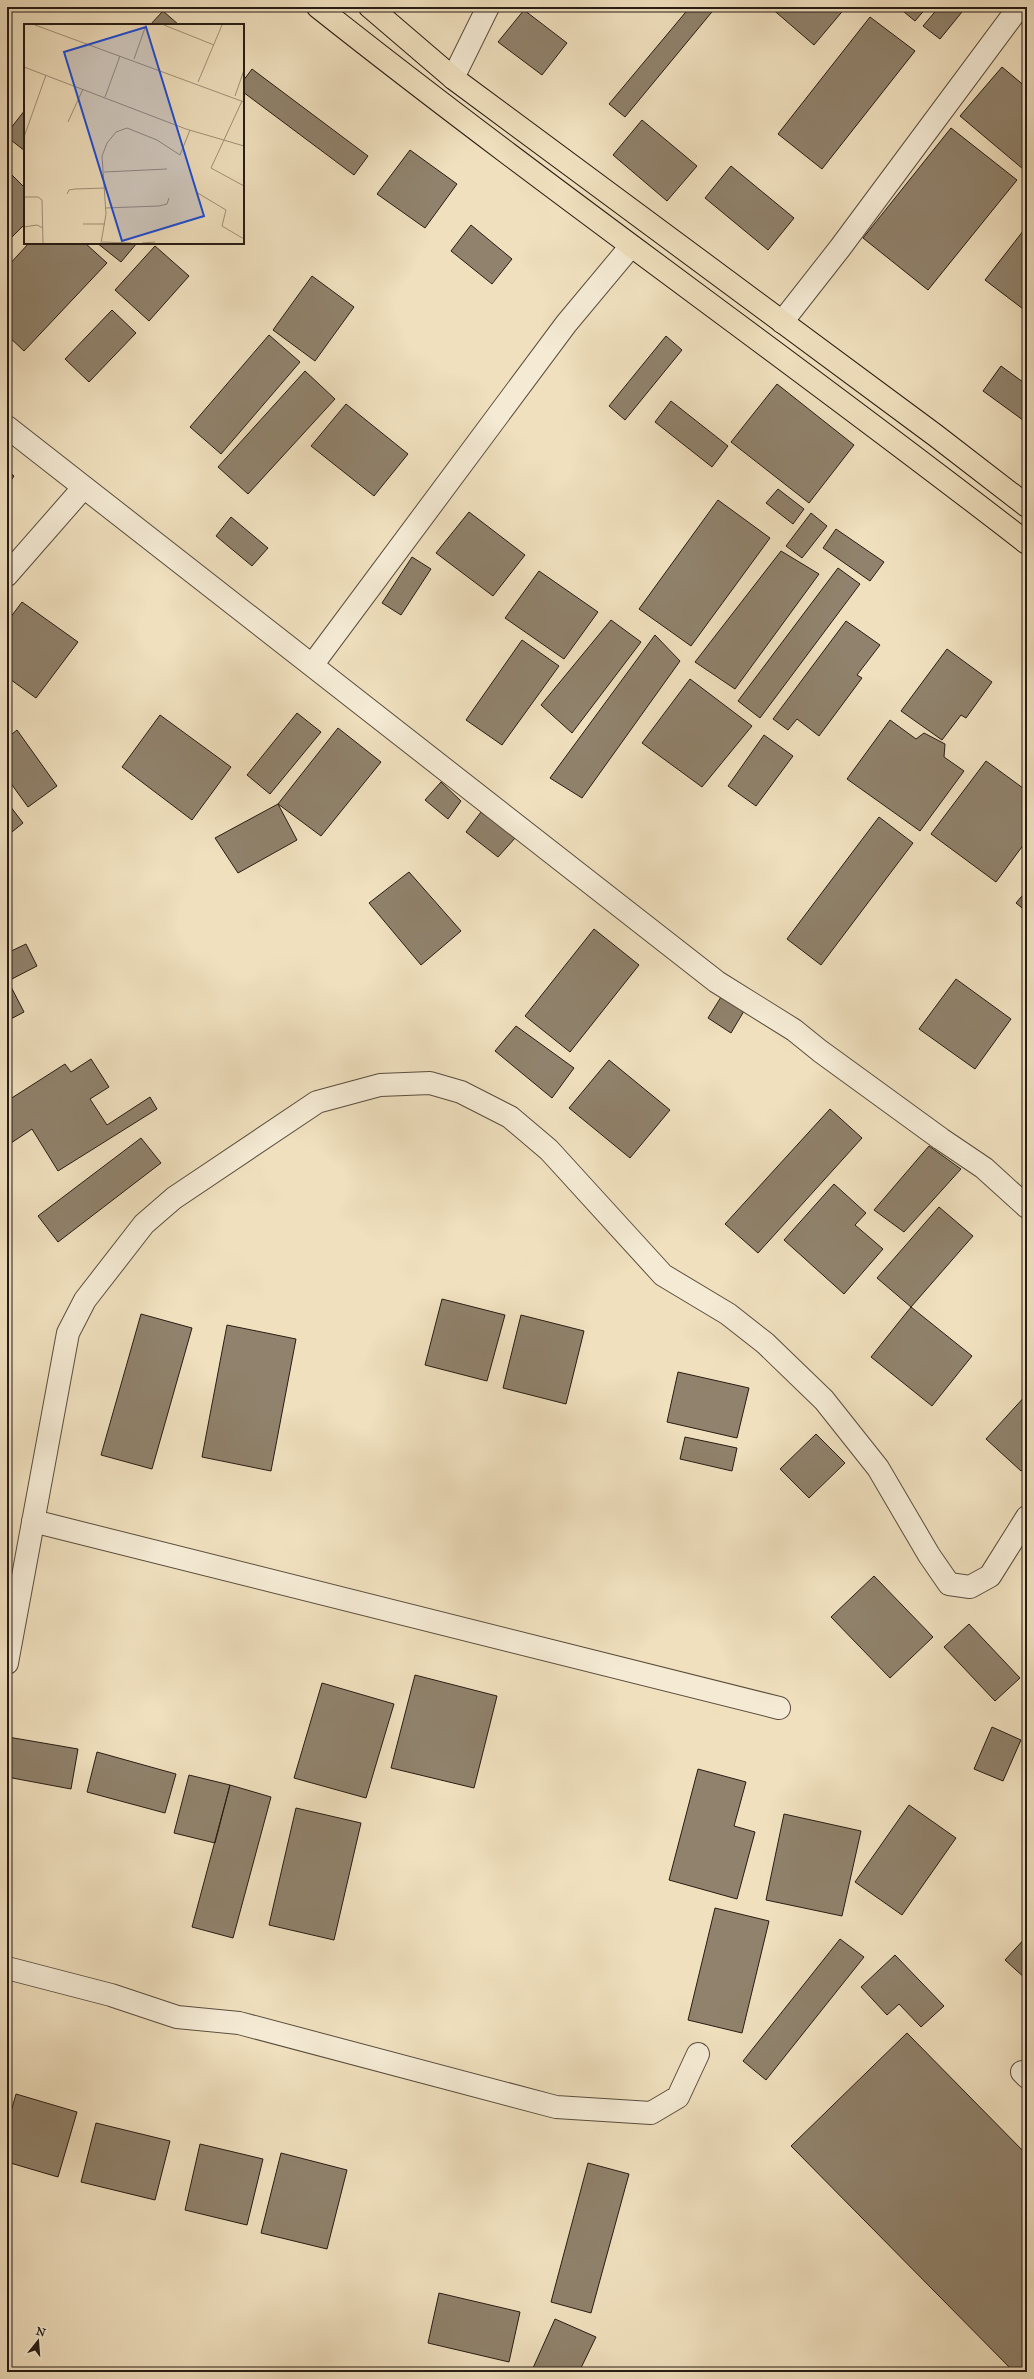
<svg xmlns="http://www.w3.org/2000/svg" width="1034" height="2379" font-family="'IM FELL Great Primer',serif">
<rect width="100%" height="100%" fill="#f0e0be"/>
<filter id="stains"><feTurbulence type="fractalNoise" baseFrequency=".005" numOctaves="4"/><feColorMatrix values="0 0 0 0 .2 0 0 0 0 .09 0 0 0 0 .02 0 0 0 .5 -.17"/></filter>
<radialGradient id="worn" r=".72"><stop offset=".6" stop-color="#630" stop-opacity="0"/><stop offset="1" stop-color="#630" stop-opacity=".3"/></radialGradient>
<!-- building -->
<path fill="#90826c" stroke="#281c14" d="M 690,7 L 716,7 L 625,117 L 609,104 Z
M 770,7 L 846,7 L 814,45 Z
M 898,7 L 927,7 L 915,21 Z
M 939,7 L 966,7 L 940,39 L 923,26 Z
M 524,10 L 567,43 L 542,75 L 498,42 Z
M 163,11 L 179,25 L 150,25 Z
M 870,17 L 915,51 L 822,169 L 778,134 Z
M 1002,67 L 1027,88 L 1027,164 L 1023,169 L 960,116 Z
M 252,69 L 368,156 L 354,175 L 243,92 L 243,81 Z
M 25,110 L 25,151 L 7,137 L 7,133 Z
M 642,120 L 697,166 L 667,201 L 613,155 Z
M 951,128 L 1017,180 L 928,290 L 863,238 Z
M 410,150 L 457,184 L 425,228 L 377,194 Z
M 731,166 L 794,218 L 768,250 L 705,198 Z
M 7,170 L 25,188 L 25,224 L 7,242 Z
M 471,225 L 512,259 L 492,284 L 451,251 Z
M 1027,226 L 1027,312 L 985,280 Z
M 29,243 L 85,243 L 107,263 L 24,351 L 7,335 L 7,267 Z
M 97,243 L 137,243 L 121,262 Z
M 155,246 L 189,276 L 149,321 L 115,290 Z
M 312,276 L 354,307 L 315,361 L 273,330 Z
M 112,310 L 136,333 L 89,382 L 65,359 Z
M 269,335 L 300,362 L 221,454 L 190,427 Z
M 666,336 L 682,350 L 625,420 L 609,406 Z
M 1001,366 L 1027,385 L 1027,423 L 983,391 Z
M 305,371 L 335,399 L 248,494 L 218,467 Z
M 777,384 L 854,445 L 809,503 L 731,442 Z
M 671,401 L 728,446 L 712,467 L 655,422 Z
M 346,404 L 408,454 L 374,496 L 311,446 Z
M 7,470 L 14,476 L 7,486 Z
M 778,489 L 804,509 L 793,524 L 766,503 Z
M 718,500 L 770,538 L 691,646 L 639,609 Z
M 469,512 L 525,555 L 493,596 L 436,553 Z
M 811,513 L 827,526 L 802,558 L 786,546 Z
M 231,517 L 268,548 L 252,566 L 216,536 Z
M 836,529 L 884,562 L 870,581 L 823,548 Z
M 781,551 L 819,574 L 735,689 L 695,662 Z
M 412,557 L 431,569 L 401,615 L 382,603 Z
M 838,568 L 860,584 L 760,718 L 738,701 Z
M 539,571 L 598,612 L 564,659 L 505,618 Z
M 22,602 L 78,642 L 36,698 L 7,677 L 7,622 Z
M 611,620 L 641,642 L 572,733 L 541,705 Z
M 846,621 L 880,645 L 857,675 L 862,678 L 819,736 L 797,719 L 788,730 L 773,719 Z
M 655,635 L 680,661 L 582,798 L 550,778 Z
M 522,640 L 559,666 L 502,745 L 466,720 Z
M 947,649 L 992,682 L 966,718 L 961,715 L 942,740 L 901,711 Z
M 690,679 L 752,726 L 702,787 L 642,743 Z
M 297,713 L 321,732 L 270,794 L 247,775 Z
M 160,715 L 231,767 L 192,820 L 122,767 Z
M 890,720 L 916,739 L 924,733 L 945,744 L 944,757 L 964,771 L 920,831 L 847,779 Z
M 338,728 L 381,762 L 321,836 L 278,804 Z
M 17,730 L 57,786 L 28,807 L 7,778 L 7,738 Z
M 764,735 L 793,756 L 756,806 L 728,786 Z
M 986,761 L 1027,791 L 1027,840 L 996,882 L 931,834 Z
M 441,782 L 461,801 L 448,819 L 425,800 Z
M 7,802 L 23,823 L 7,836 Z
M 278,804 L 297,840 L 238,873 L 215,838 Z
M 481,812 L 516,837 L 498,857 L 466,832 Z
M 879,817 L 913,843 L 821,965 L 787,939 Z
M 409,872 L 461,931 L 421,965 L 369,903 Z
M 1027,890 L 1027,912 L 1016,903 Z
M 594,929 L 639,965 L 570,1052 L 525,1016 Z
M 26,944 L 37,966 L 8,981 L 24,1012 L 7,1021 L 7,953 Z
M 956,979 L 1011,1019 L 975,1069 L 919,1029 Z
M 721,997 L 744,1011 L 731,1033 L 708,1018 Z
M 516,1026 L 574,1068 L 552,1098 L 495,1051 Z
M 91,1059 L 109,1087 L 90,1099 L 107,1125 L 150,1097 L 157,1109 L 58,1171 L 32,1129 L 11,1143 L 7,1136 L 7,1101 L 65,1064 L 71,1072 Z
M 609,1060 L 670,1110 L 630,1158 L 569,1108 Z
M 830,1109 L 862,1138 L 758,1253 L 725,1224 Z
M 141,1138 L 161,1163 L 58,1242 L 38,1216 Z
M 929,1146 L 961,1169 L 904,1232 L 874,1210 Z
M 834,1184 L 866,1213 L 855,1225 L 883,1249 L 844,1294 L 784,1240 Z
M 939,1207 L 973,1236 L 911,1307 L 877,1278 Z
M 442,1299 L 505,1315 L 487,1381 L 425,1365 Z
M 911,1307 L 972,1356 L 932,1406 L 871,1357 Z
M 141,1314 L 192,1328 L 152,1469 L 101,1455 Z
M 521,1315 L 584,1331 L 566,1404 L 503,1388 Z
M 227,1325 L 296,1339 L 271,1471 L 202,1457 Z
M 678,1372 L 749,1388 L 737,1438 L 667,1422 Z
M 1027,1394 L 1027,1464 L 1021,1471 L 986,1439 Z
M 816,1434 L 845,1463 L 809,1498 L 780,1469 Z
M 685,1437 L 737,1448 L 732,1471 L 680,1459 Z
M 874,1576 L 933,1637 L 890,1678 L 831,1617 Z
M 969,1624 L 1020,1678 L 995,1701 L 944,1647 Z
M 415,1675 L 497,1696 L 474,1788 L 391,1768 Z
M 322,1683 L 394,1704 L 366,1798 L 294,1778 Z
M 992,1727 L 1021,1740 L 1003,1781 L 974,1769 Z
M 8,1737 L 78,1749 L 71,1789 L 7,1777 Z
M 97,1752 L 176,1774 L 165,1813 L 87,1792 Z
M 698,1769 L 746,1782 L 734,1826 L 755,1832 L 737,1899 L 669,1880 Z
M 189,1775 L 230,1785 L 215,1843 L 174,1833 Z
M 230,1785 L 271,1797 L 233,1938 L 192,1927 Z
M 909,1805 L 956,1838 L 902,1915 L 855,1882 Z
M 296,1808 L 361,1823 L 334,1940 L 269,1925 Z
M 784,1814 L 861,1831 L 842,1916 L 766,1900 Z
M 715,1908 L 769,1921 L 742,2033 L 688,2020 Z
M 1027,1936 L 1027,1980 L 1005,1960 Z
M 840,1939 L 864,1957 L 766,2080 L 743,2061 Z
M 895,1955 L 944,2006 L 921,2027 L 899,2004 L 887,2015 L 861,1987 Z
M 907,2033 L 1027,2155 L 1027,2372 L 1014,2372 L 791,2146 Z
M 16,2094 L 77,2112 L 58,2177 L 7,2162 L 7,2126 Z
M 96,2123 L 170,2141 L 155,2200 L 81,2182 Z
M 200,2144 L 263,2159 L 247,2225 L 185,2210 Z
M 281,2153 L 347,2170 L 327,2249 L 261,2233 Z
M 588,2163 L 629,2174 L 591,2313 L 551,2302 Z
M 439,2293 L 520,2312 L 509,2362 L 428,2343 Z
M 555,2319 L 596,2337 L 579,2372 L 542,2372 L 533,2368 Z"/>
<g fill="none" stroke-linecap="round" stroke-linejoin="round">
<defs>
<path id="minor" d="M 453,78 L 488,7
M 782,322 L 840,248 L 1019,7
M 7,427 L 717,982 L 794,1030 L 820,1051 L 941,1139 L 984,1168 L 1027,1207
M 7,575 L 84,487
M 313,664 L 566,324 L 631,246
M 33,1521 L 779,1708
M 7,1663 L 68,1333 L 85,1300 L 144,1224 L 174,1198 L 317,1102 L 380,1085 L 430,1083 L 461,1092 L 510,1117 L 549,1150 L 663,1275 L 728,1314 L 765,1343 L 824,1400 L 878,1468 L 929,1555 L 949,1584 L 970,1587 L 990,1576 L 1027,1517
M 7,1968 L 111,1995 L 177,2017 L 239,2023 L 556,2107 L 651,2113 L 678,2097 L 698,2054
M 1022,2072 L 1027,2077"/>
<path id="major" d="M 318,7 C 550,191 793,361 1027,543
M 370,7 L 453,78 L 935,435 L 1027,506"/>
</defs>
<!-- minor casing -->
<use href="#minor" stroke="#5a4d3e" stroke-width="24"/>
<!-- major casing -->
<use href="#major" stroke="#281c14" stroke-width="24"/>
<!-- minor -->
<use href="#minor" stroke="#f5ebd5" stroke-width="22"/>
<!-- major -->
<use href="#major" stroke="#f0e0be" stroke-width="22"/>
</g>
<!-- overview -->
<g transform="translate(24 24)">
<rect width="220" height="220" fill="#f0e0be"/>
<path fill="none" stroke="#a0927a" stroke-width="1" d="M 11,1 L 220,78M 140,1 L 190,21M 110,35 L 122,1M 0,43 L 162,105 L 220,122M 174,58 L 198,1M 211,72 L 220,46M 81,73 L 96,32M 218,77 L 187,144 L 220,162M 44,98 L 59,65M 0,113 L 22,51M 80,148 L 143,145M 172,168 L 202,186 L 198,202 L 220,215M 43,170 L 45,166 L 51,165 L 81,164M 0,173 L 14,173 L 18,176 L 19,219M 81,184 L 135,182 L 143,180 L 145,174M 59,200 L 81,200M 0,203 L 13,201 L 19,204M 78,218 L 107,219M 77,219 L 82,190 L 78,132 L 83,119 L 92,108 L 103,104 L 133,116 L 156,131 L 166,106M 118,219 L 131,218"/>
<path fill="#1d4ed8" fill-opacity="0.15" stroke="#1d4ed8" stroke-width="2" d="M 122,3 L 180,192 L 98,217 L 40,28 Z"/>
<rect width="220" height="220" fill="none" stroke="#281c14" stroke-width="2"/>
</g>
<!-- margin -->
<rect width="1034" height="2379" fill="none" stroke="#f0e0be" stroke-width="24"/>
<rect x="8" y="8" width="1018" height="2363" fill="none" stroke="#281c14" stroke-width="2"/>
<rect x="12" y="12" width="1010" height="2355" fill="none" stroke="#281c14"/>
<!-- north arrow -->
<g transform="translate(38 2341) rotate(17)" stroke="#f5ebd5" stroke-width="3" paint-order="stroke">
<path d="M0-3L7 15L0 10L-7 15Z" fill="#281c14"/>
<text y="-6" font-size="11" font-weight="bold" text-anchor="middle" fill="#281c14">N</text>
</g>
<rect width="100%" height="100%" filter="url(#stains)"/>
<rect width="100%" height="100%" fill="url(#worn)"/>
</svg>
